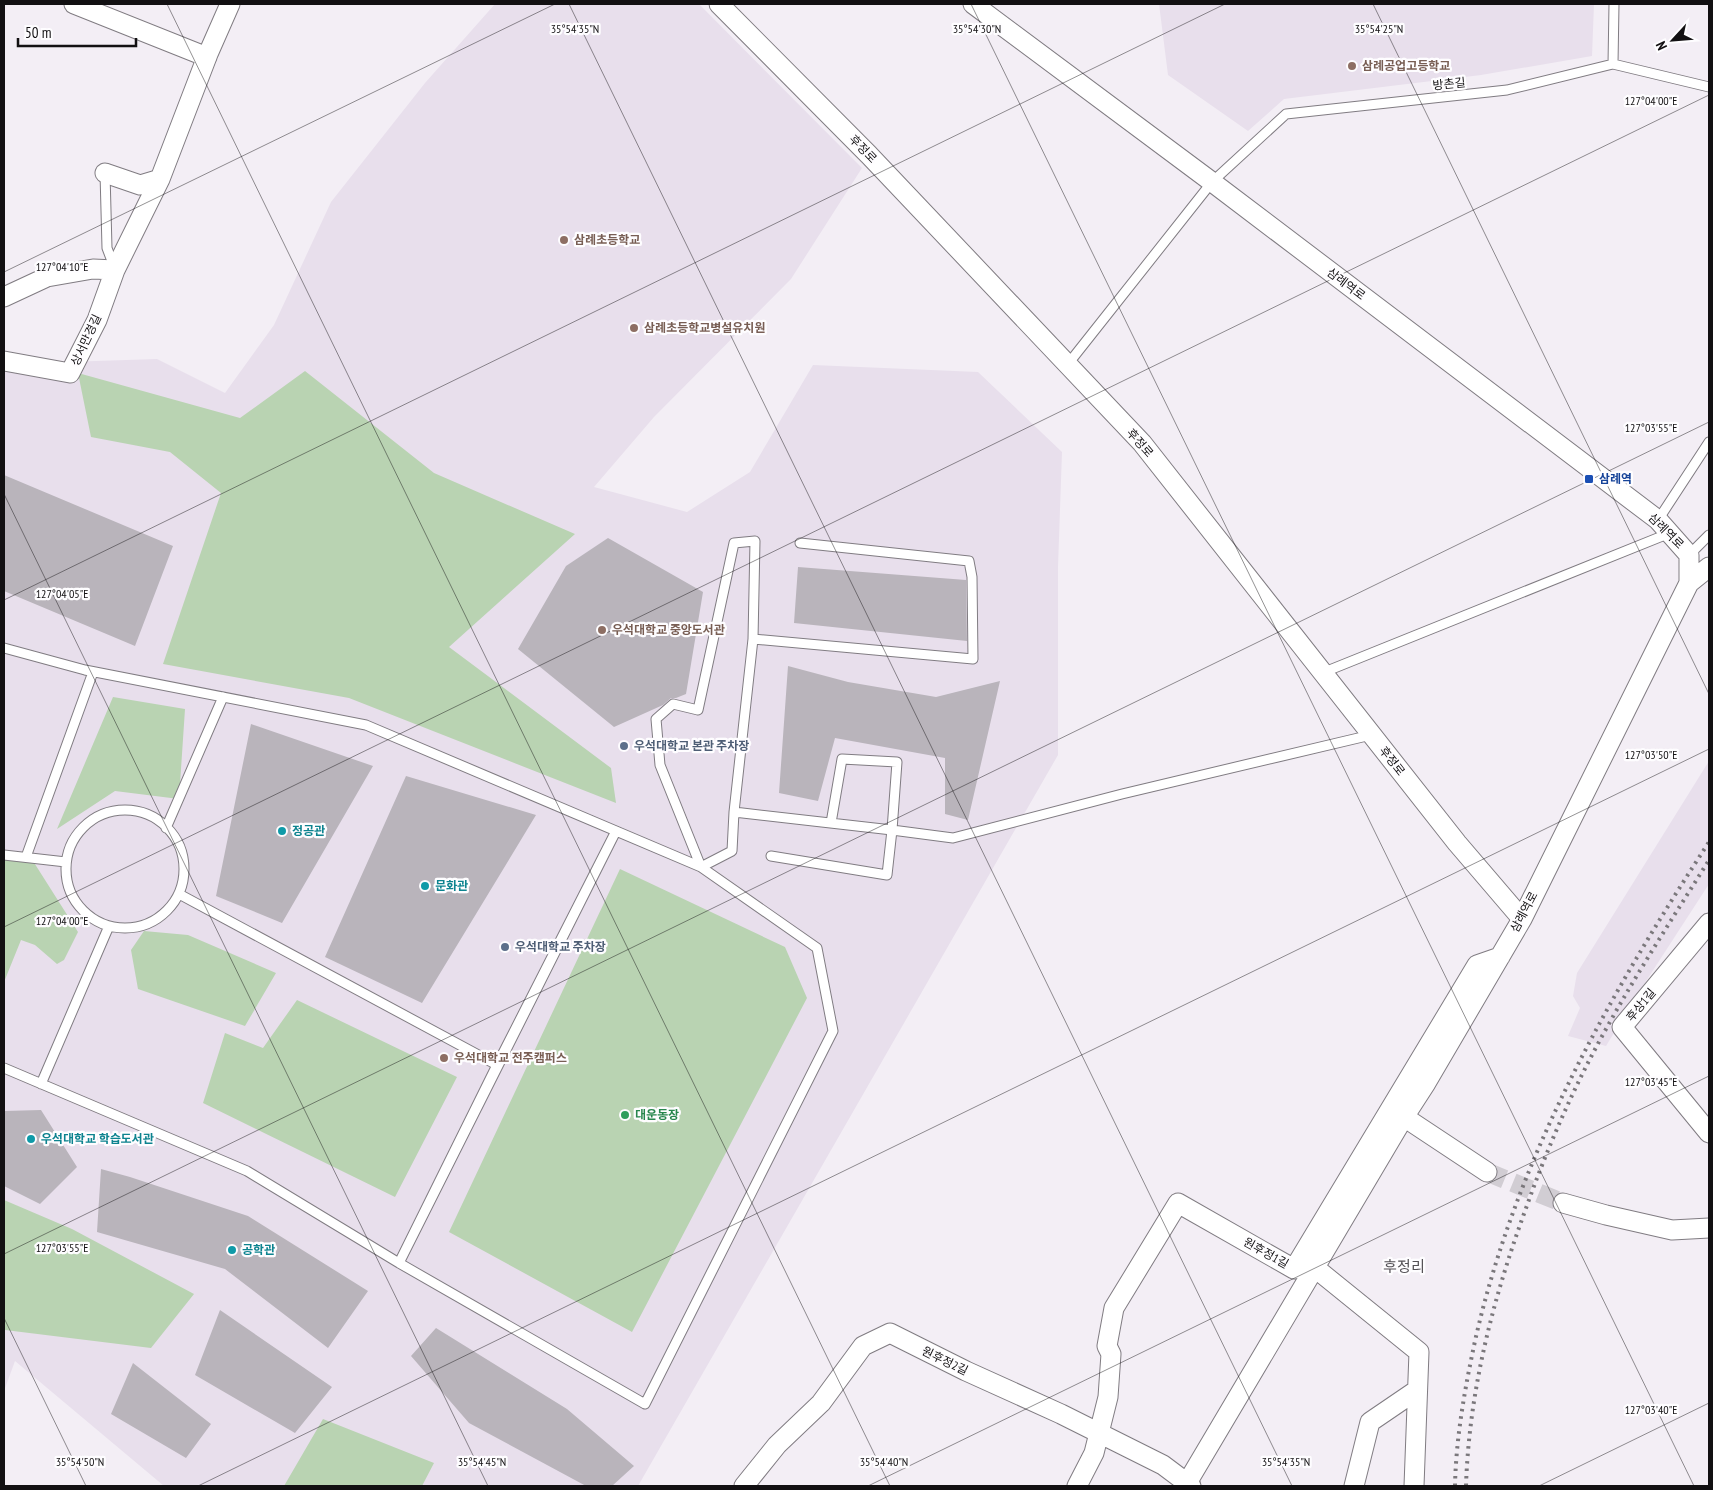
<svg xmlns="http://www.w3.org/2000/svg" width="1713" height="1490" font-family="'PT Sans Narrow','Noto Sans KR',sans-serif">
<rect width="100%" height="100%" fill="#f3eef5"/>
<!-- built -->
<path fill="#e8dfec" d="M 495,4 L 699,4 L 862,168 L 791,279 L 654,417 L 594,487 L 687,512 L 750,472 L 813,365 L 978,372 L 1062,452 L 1058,567 L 1058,755 L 638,1486 L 164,1486 L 15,1361 L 4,1391 L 4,364 L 157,359 L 225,393 L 274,325 L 331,202 L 425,83 Z
M 1159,4 L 1594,4 L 1592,56 L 1481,75 L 1284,99 L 1248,131 L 1168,75 Z
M 1709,761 L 1709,884 L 1637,995 L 1606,1046 L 1568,1036 L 1580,1008 L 1573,996 L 1577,973 Z"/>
<!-- green -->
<path fill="#b9d3b2" d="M 305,371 L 434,473 L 575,534 L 449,647 L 611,768 L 616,803 L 349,698 L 163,664 L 221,493 L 170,452 L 91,437 L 78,373 L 240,418 Z
M 113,697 L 185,709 L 179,799 L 115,791 L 57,829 Z
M 4,858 L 33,861 L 78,932 L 64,960 L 57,964 L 35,945 L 21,940 L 4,982 Z
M 620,869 L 785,947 L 807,998 L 632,1332 L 449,1232 Z
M 144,931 L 188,935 L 276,973 L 245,1026 L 138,989 L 131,950 Z
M 297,1000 L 457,1077 L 395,1197 L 203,1103 L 225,1033 L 263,1048 Z
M 4,1200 L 72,1229 L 194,1294 L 151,1348 L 5,1330 L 4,1333 Z
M 323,1419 L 434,1463 L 422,1486 L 284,1486 Z"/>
<!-- building -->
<path fill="#b9b4bb" d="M 4,475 L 173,546 L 135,646 L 4,591 Z
M 608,538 L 703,592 L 686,694 L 676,698 L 671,698 L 663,705 L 614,727 L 518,649 L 566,566 Z
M 798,567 L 966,580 L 967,641 L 794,623 Z
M 788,666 L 848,682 L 936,697 L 1000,681 L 968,820 L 945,814 L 945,758 L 835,738 L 818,801 L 779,793 Z
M 251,724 L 373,766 L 282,923 L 216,896 Z
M 406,776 L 536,815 L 422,1003 L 325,957 Z
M 41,1110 L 77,1167 L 40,1204 L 4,1186 L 4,1111 Z
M 101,1169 L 130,1177 L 248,1216 L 368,1291 L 328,1348 L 225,1269 L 97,1232 Z
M 220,1310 L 332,1387 L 295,1433 L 195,1375 Z
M 436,1328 L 567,1409 L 634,1466 L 612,1486 L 586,1486 L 469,1423 L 411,1356 Z
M 133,1363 L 211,1424 L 186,1458 L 111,1414 Z"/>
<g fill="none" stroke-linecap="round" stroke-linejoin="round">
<!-- minor-tunnel -->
<path stroke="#d1cdd3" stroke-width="19" stroke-dasharray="19 9" stroke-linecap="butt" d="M 1487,1172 L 1563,1203"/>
<defs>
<path id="service" d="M 1613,64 L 1614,4
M 105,173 L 107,248 L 115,269
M 1068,364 L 1212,182 L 1286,114 L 1507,90 L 1613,64 L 1709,87
M 1658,520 L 1709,442
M 1689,555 L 1709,535
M 753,639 L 755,541 L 734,543 L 698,710 L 673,704 L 656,719 L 660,765 L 701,867 L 732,851 L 734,812 L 892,830 L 887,875 L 771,856
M 4,648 L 85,670 L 366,725 L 701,867 L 817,948 L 833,1031 L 645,1404 L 399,1263 L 247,1171 L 4,1068
M 1322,673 L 1670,533
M66 869a59 59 0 1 1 118 0a59 59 0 1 1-118 0Z
M 734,812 L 753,639 L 973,659 L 972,577 L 969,561 L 800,543
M 831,823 L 842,759 L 897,762 L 892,830 L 953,838 L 1122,794 L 1371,735
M 166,828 L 223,697
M 616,831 L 399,1263 L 497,1065 Z
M 4,855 L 66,862
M 26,857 L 93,672
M 179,894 L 497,1065
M 41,1084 L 109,926"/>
<path id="minor" d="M 74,4 L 207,57
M 719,4 L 869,155 L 1142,443 L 1457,843 L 1522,919
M 973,4 L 1212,182 L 1658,520 L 1689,555 L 1689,583 L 1522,919 L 1426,1083 L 1404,1117 L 1487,1172
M 105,173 L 140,185 L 160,179
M 4,297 L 47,277 L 93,269 L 115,270
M 4,361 L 70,373 L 97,320 L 115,270 L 160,179 L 208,54 L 230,4
M 1689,583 L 1709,567
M 1709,923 L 1622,1027 L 1709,1133
M 1563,1203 L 1606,1215 L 1672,1230 L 1709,1228
M 1302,1268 L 1314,1267 L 1419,1352 L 1414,1486
M 1187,1483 L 1404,1117
M 744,1486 L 777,1445 L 821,1403 L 863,1346 L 890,1333 L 966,1371 L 1061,1414 L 1163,1465 L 1191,1486
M 1077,1486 L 1094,1453 L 1108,1397 L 1111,1354 L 1107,1346 L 1114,1308 L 1178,1203 L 1294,1269 L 1477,965 L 1500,957
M 1354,1486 L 1370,1422 L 1417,1390"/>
</defs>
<!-- service casing -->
<use href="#service" stroke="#807c82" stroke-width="11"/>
<!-- minor casing -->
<use href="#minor" stroke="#807c82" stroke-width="21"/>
<!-- service -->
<use href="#service" stroke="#fff" stroke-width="9"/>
<!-- minor -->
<use href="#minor" stroke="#fff" stroke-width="19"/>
<!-- rail -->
<path stroke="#7a777b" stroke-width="4" stroke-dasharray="2.5 5" stroke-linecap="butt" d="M 1455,1486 C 1456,1437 1465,1388 1475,1341 C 1516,1159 1608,997 1709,842
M 1466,1486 C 1469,1391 1493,1299 1525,1211 C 1544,1157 1566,1105 1592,1055 C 1627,988 1669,924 1709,860"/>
</g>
<!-- ticks -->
<path fill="none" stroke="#121012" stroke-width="1" stroke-opacity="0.45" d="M 167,4 L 890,1486M 569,4 L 1292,1486M 971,4 L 1694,1486M 1373,4 L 1709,694M 4,272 L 555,4M 4,494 L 488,1486M 4,600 L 1225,4M 4,927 L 1709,95M 4,1254 L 1709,422M 4,1318 L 86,1486M 198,1486 L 1709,749M 868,1486 L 1709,1076M 1539,1486 L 1709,1403"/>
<!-- markers -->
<g fill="#8d6e63" stroke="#fefdff" stroke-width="2">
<circle cx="1352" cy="66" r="5"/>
<circle cx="564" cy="240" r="5"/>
<circle cx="634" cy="328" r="5"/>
<circle cx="602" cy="630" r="5"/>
<circle cx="444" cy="1058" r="5"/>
</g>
<rect fill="#1a4fb4" stroke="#fefdff" stroke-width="2" x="1584" y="474" width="10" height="10" rx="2.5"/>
<g fill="#5c6f8a" stroke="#fefdff" stroke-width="2">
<circle cx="624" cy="746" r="5"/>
<circle cx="505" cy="947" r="5"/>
</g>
<g fill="#0f9aa8" stroke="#fefdff" stroke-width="2">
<circle cx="282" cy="831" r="5"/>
<circle cx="425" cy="886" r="5"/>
<circle cx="31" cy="1139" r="5"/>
<circle cx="232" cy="1250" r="5"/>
</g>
<circle fill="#2e9e5b" stroke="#fefdff" stroke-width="2" cx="625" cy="1115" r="5"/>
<g text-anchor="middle" stroke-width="4.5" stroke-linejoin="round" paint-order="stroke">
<!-- education labels -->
<g font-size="12" font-weight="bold" fill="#785e54" stroke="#fefdff" text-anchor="start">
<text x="1362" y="70">삼례공업고등학교</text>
<text x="574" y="244">삼례초등학교</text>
<text x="644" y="332">삼례초등학교병설유치원</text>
<text x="612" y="634">우석대학교 중앙도서관</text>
<text x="454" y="1062">우석대학교 전주캠퍼스</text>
</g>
<!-- street labels -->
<g font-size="12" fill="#121012" stroke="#fefdff">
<text transform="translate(1449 84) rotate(-6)" y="4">방촌길</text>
<text transform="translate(863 149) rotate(46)" y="4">후정로</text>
<text transform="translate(1346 284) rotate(37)" y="4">삼례역로</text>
<text transform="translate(86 340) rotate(-65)" y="4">상서만경길</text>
<text transform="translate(1140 443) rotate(49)" y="4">후정로</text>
<text transform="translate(1666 531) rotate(45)" y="4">삼례역로</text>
<text transform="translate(1392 761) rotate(52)" y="4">후정로</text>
<text transform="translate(1524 912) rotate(-62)" y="4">삼례역로</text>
<text transform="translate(1641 1005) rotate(-50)" y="4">후상1길</text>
<text transform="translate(1266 1253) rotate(29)" y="4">원후정1길</text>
<text transform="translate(945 1361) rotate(26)" y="4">원후정2길</text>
</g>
<!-- transit labels -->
<g font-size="12" font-weight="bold" fill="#164399" stroke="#fefdff" text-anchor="start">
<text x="1599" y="483">삼례역</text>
</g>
<!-- service labels -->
<g font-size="12" font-weight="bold" fill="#4e5e75" stroke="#fefdff" text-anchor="start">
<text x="634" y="750">우석대학교 본관 주차장</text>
<text x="515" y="951">우석대학교 주차장</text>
</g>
<!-- culture labels -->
<g font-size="12" font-weight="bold" fill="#0d838f" stroke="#fefdff" text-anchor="start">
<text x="292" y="835">정공관</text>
<text x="435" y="890">문화관</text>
<text x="41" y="1143">우석대학교 학습도서관</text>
<text x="242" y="1254">공학관</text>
</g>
<!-- leisure labels -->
<g font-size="12" font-weight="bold" fill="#27864d" stroke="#fefdff" text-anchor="start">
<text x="635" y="1119">대운동장</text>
</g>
<!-- quarter labels -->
<g font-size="15" fill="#545156" stroke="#fefdff">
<text x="1404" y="1272">후정리</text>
</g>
</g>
<g font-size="12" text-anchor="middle" fill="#121012" stroke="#fefdff" stroke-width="4.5" stroke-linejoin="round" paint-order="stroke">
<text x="575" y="33">35°54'35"N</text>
<text x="977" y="33">35°54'30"N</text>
<text x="1379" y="33">35°54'25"N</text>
<text x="1651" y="105">127°04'00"E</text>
<text x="62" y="271">127°04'10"E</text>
<text x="1651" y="432">127°03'55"E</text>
<text x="62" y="598">127°04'05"E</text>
<text x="1651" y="759">127°03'50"E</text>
<text x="62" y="925">127°04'00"E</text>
<text x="1651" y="1086">127°03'45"E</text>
<text x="62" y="1252">127°03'55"E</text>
<text x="1651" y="1414">127°03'40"E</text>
<text x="80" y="1466">35°54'50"N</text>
<text x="482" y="1466">35°54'45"N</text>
<text x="884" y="1466">35°54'40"N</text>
<text x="1286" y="1466">35°54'35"N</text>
</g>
<!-- border -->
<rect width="1713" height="1490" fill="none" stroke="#121012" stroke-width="10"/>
<!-- north arrow -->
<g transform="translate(1673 40) rotate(244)" stroke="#fefdff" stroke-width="4" paint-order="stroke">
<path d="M0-4L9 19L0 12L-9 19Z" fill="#121012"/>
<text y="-8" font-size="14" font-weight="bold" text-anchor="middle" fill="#121012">N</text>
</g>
<!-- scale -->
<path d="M18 38v8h118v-8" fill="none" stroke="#121012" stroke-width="2.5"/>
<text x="25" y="38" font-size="15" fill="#121012" stroke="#fefdff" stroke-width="4" paint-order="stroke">50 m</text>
</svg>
